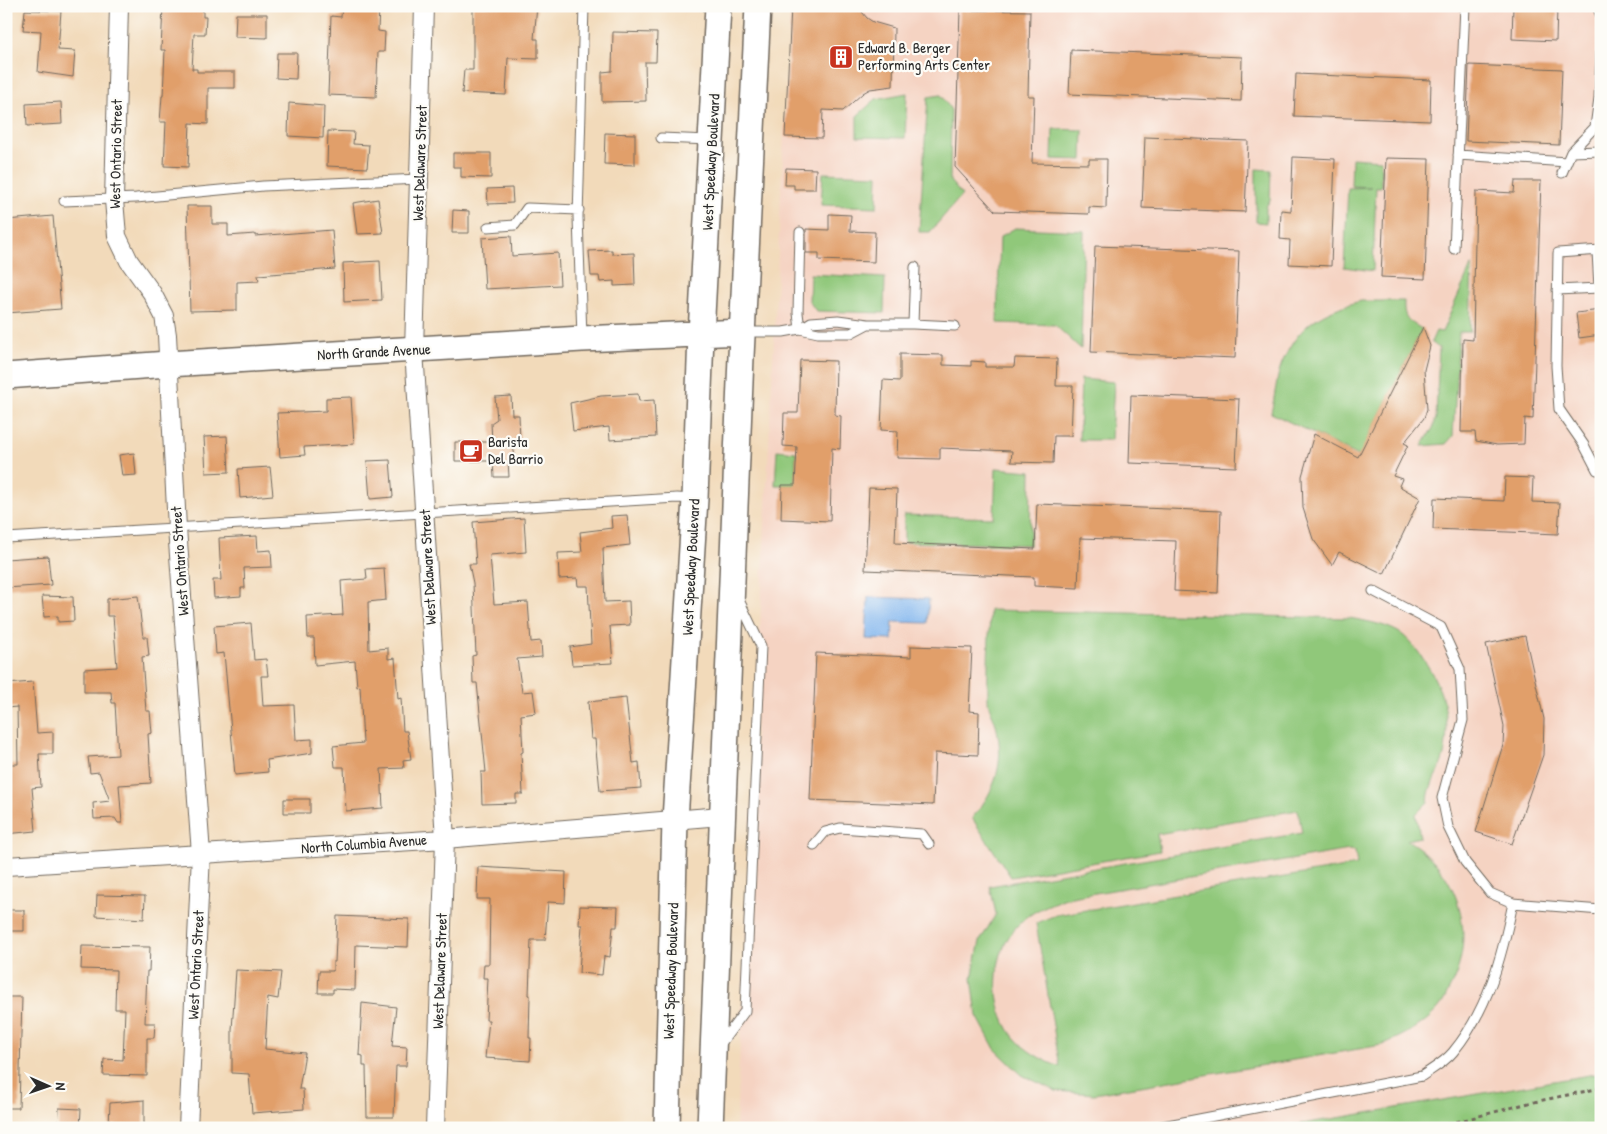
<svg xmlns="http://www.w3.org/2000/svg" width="1607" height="1134" font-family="'Patrick Hand',sans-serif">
<rect width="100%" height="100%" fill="#fdfcf7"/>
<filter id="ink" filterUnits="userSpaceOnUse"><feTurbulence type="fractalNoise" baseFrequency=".02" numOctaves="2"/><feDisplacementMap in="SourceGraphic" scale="10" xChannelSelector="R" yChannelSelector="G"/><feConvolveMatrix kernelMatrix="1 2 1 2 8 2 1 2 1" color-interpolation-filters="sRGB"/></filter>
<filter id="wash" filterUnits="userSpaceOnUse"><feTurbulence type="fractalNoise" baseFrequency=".0096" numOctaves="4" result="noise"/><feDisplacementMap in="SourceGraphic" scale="20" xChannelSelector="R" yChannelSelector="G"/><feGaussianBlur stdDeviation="1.12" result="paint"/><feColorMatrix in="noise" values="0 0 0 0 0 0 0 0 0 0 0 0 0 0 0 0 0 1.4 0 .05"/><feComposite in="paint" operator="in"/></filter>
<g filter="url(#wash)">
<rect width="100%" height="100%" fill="#f2daba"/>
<!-- built -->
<path fill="#f5d3c2" d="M 790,6 L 1601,6 L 1601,1073 L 1279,1128 L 736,1128 Z"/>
<!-- green -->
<path fill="#90c87a" stroke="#5e7a52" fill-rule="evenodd" d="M 907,93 L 905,138 L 857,137 L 857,116 L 876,99 Z
M 941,95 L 951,110 L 950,181 L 962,195 L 930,232 L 919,232 L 928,97 Z
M 1053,129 L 1083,130 L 1082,160 L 1052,159 Z
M 1352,158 L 1381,160 L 1381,187 L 1376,187 L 1373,271 L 1344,267 L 1348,188 L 1371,187 L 1351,186 Z
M 1256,169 L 1271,170 L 1270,200 L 1266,207 L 1266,223 L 1256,222 Z
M 823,173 L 878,175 L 877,207 L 821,205 Z
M 1015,228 L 1084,231 L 1081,349 L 1055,325 L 997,323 L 1000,237 Z
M 1472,264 L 1470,332 L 1459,332 L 1453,436 L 1446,444 L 1422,446 L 1433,428 L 1436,418 L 1439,348 L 1431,342 L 1436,331 L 1442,332 Z
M 810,274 L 885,278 L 884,313 L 816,311 L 809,301 Z
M 1361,301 L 1404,301 C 1403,318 1408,321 1422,329 L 1359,456 L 1271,413 C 1275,397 1276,378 1282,363 C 1299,324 1321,311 1361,301 Z
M 1081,379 L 1114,382 L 1111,440 L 1079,440 Z
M 777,450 L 796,452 L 795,485 L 775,485 Z
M 996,468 L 1031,471 L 1030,545 L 904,542 L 904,515 L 994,518 Z
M 990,610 L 1349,618 C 1366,621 1391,625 1404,636 C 1422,652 1441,685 1445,709 C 1448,723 1447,741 1444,755 C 1440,772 1429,782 1428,802 L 1416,814 L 1420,837 L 1407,840 C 1459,870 1478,934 1450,988 C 1447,993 1445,1000 1441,1005 C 1426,1025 1404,1035 1382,1045 L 1094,1094 L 1056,1091 L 1022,1075 L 995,1049 L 977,1016 L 972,978 L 980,941 L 996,914 L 990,886 L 1302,833 L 1298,810 L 1157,834 L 1160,851 L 1011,877 L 972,818 C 997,789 1005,762 996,725 C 994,716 988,708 988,699 C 987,670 989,639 990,610 ZM 1349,850 L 1355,851 L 1357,865 L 1056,915 L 1036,923 L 1060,1067 C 1042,1060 1025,1051 1013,1036 C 990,1006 991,954 1017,926 C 1031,911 1048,905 1066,898 Z
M 1601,1073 L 1601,1128 L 1279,1128 Z"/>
<!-- water -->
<path fill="#81b5ee" stroke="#56708c" d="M 868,597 L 929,599 L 927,623 L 893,622 L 892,640 L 866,639 Z"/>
<g id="blocks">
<!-- building -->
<path fill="#e19f6b" d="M 163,6 L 203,6 L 203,17 L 206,17 L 205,34 L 194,34 L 192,69 L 197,69 L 197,72 L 235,72 L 235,88 L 208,88 L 208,124 L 190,123 L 188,167 L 164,166 L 166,122 L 160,122 L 162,96 L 163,96 L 165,50 L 161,50 Z
M 342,6 L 379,6 L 378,31 L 385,32 L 384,52 L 378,52 L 376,97 L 328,95 L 331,16 L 341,17 Z
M 473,6 L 537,6 L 534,39 L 538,39 L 538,59 L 508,58 L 506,95 L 462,93 L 464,70 L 473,70 Z
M 791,6 L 857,6 L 867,18 L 873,22 L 894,28 L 893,86 L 870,89 L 863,93 L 843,111 L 823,110 L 822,138 L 785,137 Z
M 1513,6 L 1557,8 L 1556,41 L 1512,39 Z
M 25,10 L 61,11 L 58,50 L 75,51 L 73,77 L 38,72 L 41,31 L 23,30 Z
M 960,10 L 1030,11 L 1028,96 L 1034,96 L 1032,163 L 1089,164 L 1089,159 L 1107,159 L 1106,208 L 1089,207 L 1089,214 L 995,211 L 955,167 Z
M 236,14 L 267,14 L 267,38 L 235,37 Z
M 613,32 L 657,33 L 656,62 L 645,62 L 646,101 L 602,102 L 602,72 L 612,71 Z
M 1071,50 L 1242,57 L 1241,101 L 1069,94 Z
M 277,53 L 297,53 L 296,79 L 276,78 Z
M 1469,65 L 1562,69 L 1559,145 L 1466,141 Z
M 1296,74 L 1431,80 L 1430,121 L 1294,116 Z
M 61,102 L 62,124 L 27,126 L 26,104 Z
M 289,103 L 324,106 L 323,138 L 288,136 Z
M 328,131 L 354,132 L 353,144 L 369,145 L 367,168 L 327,166 Z
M 605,133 L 635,134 L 635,165 L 604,164 Z
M 1145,137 L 1248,141 L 1245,212 L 1142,208 Z
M 453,153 L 491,153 L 491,178 L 461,177 L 461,167 L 453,167 Z
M 1293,157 L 1335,159 L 1331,266 L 1289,264 L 1290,240 L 1280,239 L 1281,210 L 1291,211 Z
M 1386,158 L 1429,159 L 1425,279 L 1381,277 Z
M 786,168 L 816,169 L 815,189 L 794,189 L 794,185 L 785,185 Z
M 1515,181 L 1541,181 L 1533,419 L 1525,418 L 1524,444 L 1497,445 L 1476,441 L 1475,432 L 1461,432 L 1463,339 L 1473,340 L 1476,191 L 1514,193 Z
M 512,188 L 513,203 L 488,204 L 487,189 Z
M 378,199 L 383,233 L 357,234 L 353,203 Z
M 187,206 L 212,206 L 212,224 L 228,224 L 228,236 L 255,234 L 255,236 L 332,230 L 335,269 L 258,275 L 259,281 L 237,282 L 237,310 L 190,311 Z
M 453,210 L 469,211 L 469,233 L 452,233 Z
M 829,214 L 851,215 L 850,231 L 875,232 L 874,262 L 819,260 L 819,253 L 806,253 L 806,229 L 829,230 Z
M 53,216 L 61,309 L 6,313 L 6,220 Z
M 511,236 L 512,256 L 558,253 L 560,285 L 485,289 L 482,238 Z
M 1095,246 L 1239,251 L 1235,358 L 1091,352 Z
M 612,250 L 612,254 L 634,253 L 635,285 L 614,286 L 614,281 L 600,282 L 599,276 L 591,276 L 589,251 Z
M 380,261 L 382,300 L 344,302 L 343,263 Z
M 1601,310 L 1601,335 L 1579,338 L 1576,313 Z
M 1423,327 L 1430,346 L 1424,370 L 1427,409 L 1424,418 L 1404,443 L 1408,445 L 1393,476 L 1402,479 L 1399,486 L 1420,498 L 1384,574 L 1339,552 L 1332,565 L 1313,539 L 1303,508 L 1302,476 L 1314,434 L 1358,457 Z
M 900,354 L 943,355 L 943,365 L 971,366 L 971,361 L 985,362 L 985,367 L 1014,367 L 1015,358 L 1057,359 L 1056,386 L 1073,386 L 1071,436 L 1054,436 L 1053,463 L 1011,462 L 1012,451 L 940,448 L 940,459 L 897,458 L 898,431 L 881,430 L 883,380 L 900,381 Z
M 800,360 L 836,361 L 835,415 L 841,416 L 840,449 L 832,448 L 830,521 L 781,519 L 782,485 L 795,485 L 797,447 L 783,446 L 784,413 L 798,413 Z
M 638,394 L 639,401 L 654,400 L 656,437 L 610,440 L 609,427 L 573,431 L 570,403 L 601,396 Z
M 1131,395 L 1239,399 L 1236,467 L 1129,463 Z
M 511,396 L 512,415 L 519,415 L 520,442 L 513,442 L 515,460 L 508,460 L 509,477 L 494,477 L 493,461 L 455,461 L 455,442 L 492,442 L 491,423 L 497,419 L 495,397 Z
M 351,397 L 354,444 L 304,447 L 305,455 L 280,457 L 277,413 L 326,411 L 326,398 Z
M 227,436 L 229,472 L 206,473 L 204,437 Z
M 134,453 L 136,475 L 122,476 L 119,455 Z
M 390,460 L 393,497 L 370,499 L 367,461 Z
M 270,467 L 273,495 L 240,498 L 238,469 Z
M 1505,477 L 1533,478 L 1532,502 L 1560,503 L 1558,534 L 1433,529 L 1434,498 L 1504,501 Z
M 869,488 L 897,489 L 895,543 L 1035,549 L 1037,504 L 1221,511 L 1218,593 L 1174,591 L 1176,541 L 1080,538 L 1078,588 L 1034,586 L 1034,577 L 865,570 Z
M 627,515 L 630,545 L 603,548 L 605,602 L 629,601 L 630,625 L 610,626 L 613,663 L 572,665 L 570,647 L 591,644 L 588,586 L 578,586 L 577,578 L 559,579 L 558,553 L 582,552 L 580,532 L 612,528 L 611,516 Z
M 524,518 L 526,552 L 490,555 L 494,604 L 528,602 L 531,642 L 541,641 L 542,657 L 517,659 L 522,692 L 533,691 L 536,713 L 521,715 L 523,752 L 521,753 L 523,794 L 516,794 L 516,803 L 482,804 L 481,772 L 486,772 L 477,683 L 473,683 L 472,656 L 476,655 L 473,583 L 469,564 L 476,564 L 473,522 Z
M 257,536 L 258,551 L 271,550 L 272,567 L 244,568 L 245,588 L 241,588 L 241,596 L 214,598 L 213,580 L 221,580 L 219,538 Z
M 48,556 L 51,585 L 6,588 L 6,559 Z
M 384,568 L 386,600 L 368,602 L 369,650 L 388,648 L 388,659 L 395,658 L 398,699 L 401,698 L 403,731 L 407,731 L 411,759 L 403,760 L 404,768 L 381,769 L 383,808 L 346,811 L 344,767 L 335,767 L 333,746 L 363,743 L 360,686 L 357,687 L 355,661 L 315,665 L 314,638 L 308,638 L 307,617 L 343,615 L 341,581 L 367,579 L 366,569 Z
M 42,596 L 73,597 L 74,621 L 58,622 L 58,616 L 44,617 Z
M 138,596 L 143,637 L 147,637 L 149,656 L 142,657 L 146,711 L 150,711 L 152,733 L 148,734 L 151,783 L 119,785 L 122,823 L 118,823 L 115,818 L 94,819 L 93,803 L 110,801 L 99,772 L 90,773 L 88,757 L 118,755 L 115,703 L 112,703 L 111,692 L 84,692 L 84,669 L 117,667 L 113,616 L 107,616 L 107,599 Z
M 251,623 L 254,660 L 266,659 L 268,676 L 261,676 L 263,706 L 294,705 L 296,740 L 312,739 L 312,753 L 267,760 L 268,772 L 235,775 L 224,653 L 216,654 L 214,626 Z
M 1525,636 L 1544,719 L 1543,755 L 1512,844 L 1476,832 L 1503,745 L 1504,726 L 1486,644 Z
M 911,646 L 972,648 L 969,711 L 979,712 L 978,755 L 935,753 L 933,805 L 810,800 L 816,653 L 911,657 Z
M 33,682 L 37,733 L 53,732 L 53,754 L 39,754 L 41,787 L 32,788 L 36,831 L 6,834 L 6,764 L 18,764 L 17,707 L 6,708 L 6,684 Z
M 626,698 L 633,763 L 639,762 L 641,788 L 600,791 L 595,739 L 591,739 L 588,702 Z
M 284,799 L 310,799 L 310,813 L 284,813 Z
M 478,867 L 566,872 L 565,903 L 548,902 L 545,940 L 531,940 L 529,995 L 530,995 L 529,1038 L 531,1038 L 530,1061 L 485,1058 L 489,1020 L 486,1020 L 488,978 L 483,978 L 484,964 L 489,964 L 490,899 L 477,899 Z
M 97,895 L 145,896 L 144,919 L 96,916 Z
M 580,906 L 618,907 L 617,927 L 613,927 L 610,957 L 604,956 L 602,975 L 579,973 L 582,925 L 579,925 Z
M 6,910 L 24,910 L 24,931 L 6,931 Z
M 337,916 L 409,919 L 408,947 L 356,945 L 355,990 L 333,989 L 333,993 L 318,993 L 319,971 L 333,971 L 333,962 L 335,962 Z
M 82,946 L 150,947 L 149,971 L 147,971 L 145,1023 L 155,1023 L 154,1038 L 147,1038 L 147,1076 L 103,1075 L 104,1059 L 123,1060 L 125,1009 L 115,1009 L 116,970 L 81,969 Z
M 236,970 L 281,972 L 278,999 L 268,997 L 265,1049 L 305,1053 L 299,1089 L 303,1089 L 304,1109 L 252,1113 L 249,1074 L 232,1073 L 232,1030 Z
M 6,997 L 22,997 L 19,1108 L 6,1108 Z
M 362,1003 L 396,1007 L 392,1046 L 407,1047 L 406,1066 L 396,1066 L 394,1117 L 367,1117 L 366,1066 L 363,1066 L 363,1056 L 359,1055 Z
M 144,1100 L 144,1126 L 109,1125 L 110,1103 Z
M 59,1108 L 81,1109 L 80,1128 L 58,1128 Z"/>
</g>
</g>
<g filter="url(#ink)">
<use href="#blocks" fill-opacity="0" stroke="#71685d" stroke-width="1"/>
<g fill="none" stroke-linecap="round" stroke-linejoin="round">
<defs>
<path id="service" d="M 1597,6 L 1601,16
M 661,138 L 709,140
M 1571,152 L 1601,151
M 1458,155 L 1567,162
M 1562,173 L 1571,152 L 1595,127 L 1599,98 L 1601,53
M 64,201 L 136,198 L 263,186 L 420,179
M 488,227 L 515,225 L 527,208 L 579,210
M 1454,249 L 1465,6
M 1557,290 L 1599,288 L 1597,251
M 868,324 L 913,324 L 915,267
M 913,324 L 955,326
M 800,329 L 798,313 L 800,232
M 743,332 L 783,332 L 800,329 L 811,322 L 838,320 L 868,324 L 851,333 L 818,333 L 800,329
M 582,337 L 578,217 L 584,6
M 1597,470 L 1584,445 L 1559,409 L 1556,366 L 1558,253 L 1601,250
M 6,538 L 677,498 L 692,499
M 814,845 L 825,832 L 840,828 L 922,834 L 929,844
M 1512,903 L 1601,910
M 719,1046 L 745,1011 L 761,646 L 738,598
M 1152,1128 L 1422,1076 C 1432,1069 1445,1062 1453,1052 C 1488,1010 1502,956 1513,903 L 1490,893 L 1465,862 L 1448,827 L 1442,798 L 1463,720 L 1460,669 L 1441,627 L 1373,591"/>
<path id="minor" d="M 119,6 L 114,200 L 117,236 L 129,261 L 152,293 L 164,316 L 167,335 L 177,528 L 201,854 L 188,1128
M 424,6 L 414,350 L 445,839 L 435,1128
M 6,866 L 445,839 L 721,816"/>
<path id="secondary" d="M 6,376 L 168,364 L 582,339 L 742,332
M 667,1128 L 675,820 L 695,499 L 701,335 L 718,6
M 710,1128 L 741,357 L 758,6"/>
</defs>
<!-- service casing -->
<use href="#service" stroke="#71685d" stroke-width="11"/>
<!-- minor casing -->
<use href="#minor" stroke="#71685d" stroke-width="20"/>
<!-- secondary casing -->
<use href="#secondary" stroke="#71685d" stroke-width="28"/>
<!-- path -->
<path stroke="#71685d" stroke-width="3" stroke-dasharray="4 4" stroke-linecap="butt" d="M 1433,1128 L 1529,1103 L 1601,1088"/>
<!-- service -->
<use href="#service" stroke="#fff" stroke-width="9"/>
<!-- minor -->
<use href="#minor" stroke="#fff" stroke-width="18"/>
<!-- secondary -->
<use href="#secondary" stroke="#fff" stroke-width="25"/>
</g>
</g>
<!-- icons -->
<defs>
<symbol id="building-square" viewBox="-11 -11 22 22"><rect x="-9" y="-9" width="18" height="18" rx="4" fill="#c8321e" stroke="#fdfcf7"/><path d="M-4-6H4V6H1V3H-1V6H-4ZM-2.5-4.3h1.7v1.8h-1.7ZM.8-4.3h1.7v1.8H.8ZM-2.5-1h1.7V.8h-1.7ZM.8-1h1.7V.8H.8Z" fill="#fff"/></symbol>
<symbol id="cafe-square" viewBox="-11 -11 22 22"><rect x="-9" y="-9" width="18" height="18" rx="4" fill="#c8321e" stroke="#fdfcf7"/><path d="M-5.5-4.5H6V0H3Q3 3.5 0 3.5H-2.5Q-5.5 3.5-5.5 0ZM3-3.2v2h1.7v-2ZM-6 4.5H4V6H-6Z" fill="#fff"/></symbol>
</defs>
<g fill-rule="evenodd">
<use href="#building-square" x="827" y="43" width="28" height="28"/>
<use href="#cafe-square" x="457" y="437" width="28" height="28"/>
</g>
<g text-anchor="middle" stroke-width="4.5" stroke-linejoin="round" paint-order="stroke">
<!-- poi labels -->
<g font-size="15" fill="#2b2b2b" stroke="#fdfcf7" text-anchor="start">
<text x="858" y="53">Edward B. Berger<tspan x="858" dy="17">Performing Arts Center</tspan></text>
<text x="488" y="447">Barista<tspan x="488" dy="17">Del Barrio</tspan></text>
</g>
<!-- street labels -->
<g font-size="15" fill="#2b2b2b" stroke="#fdfcf7">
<text transform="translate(116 154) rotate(-89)" y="5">West Ontario Street</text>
<text transform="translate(711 162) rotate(-87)" y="5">West Speedway Boulevard</text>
<text transform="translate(420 163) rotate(-88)" y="5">West Delaware Street</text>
<text transform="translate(374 352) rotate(-3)" y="5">North Grande Avenue</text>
<text transform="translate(180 561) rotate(-94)" y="5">West Ontario Street</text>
<text transform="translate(428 567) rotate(-93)" y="5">West Delaware Street</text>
<text transform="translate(691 567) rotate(-87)" y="5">West Speedway Boulevard</text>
<text transform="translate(364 844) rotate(-4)" y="5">North Columbia Avenue</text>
<text transform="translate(196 965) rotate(-87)" y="5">West Ontario Street</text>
<text transform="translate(440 971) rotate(-88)" y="5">West Delaware Street</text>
<text transform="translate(671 971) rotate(-88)" y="5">West Speedway Boulevard</text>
</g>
</g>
<!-- margin -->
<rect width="1607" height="1134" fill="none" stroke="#fdfcf7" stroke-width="25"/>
<!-- north arrow -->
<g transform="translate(48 1086) rotate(92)" stroke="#fdfcf7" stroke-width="4" paint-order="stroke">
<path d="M0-4L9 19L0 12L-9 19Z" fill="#2b2b2b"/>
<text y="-8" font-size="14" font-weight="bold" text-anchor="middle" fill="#2b2b2b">N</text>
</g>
</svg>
